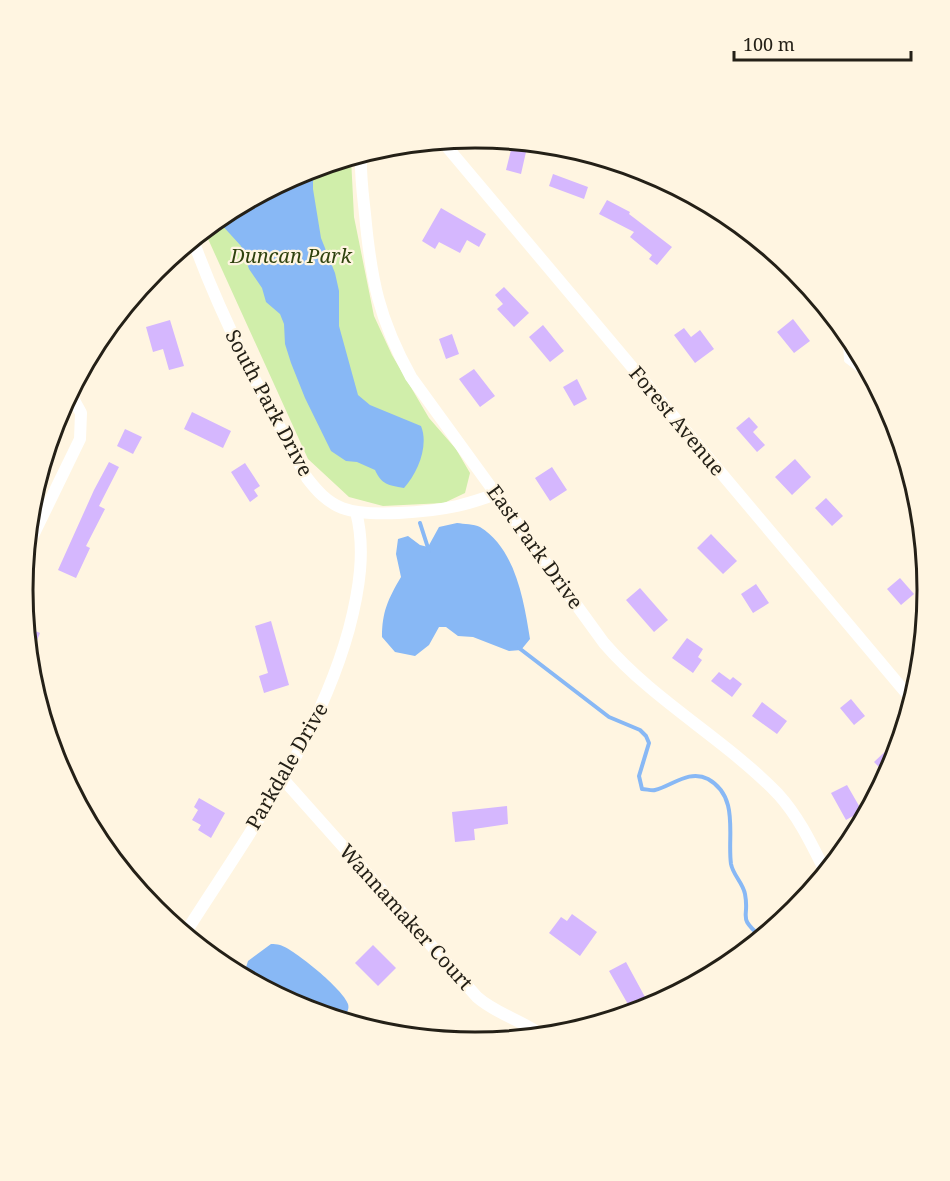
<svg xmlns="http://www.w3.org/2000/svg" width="950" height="1181" font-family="'Noto Serif',serif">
<rect width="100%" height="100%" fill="#fff5e1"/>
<!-- green -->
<path fill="#d0eeaa" d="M 351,158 L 354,217 L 374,316 L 392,355 L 429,418 L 456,449 L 470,473 L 465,493 L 444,503 L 383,506 L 349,497 L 308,459 L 204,230 L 224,214 L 302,172 Z"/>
<!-- water -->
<path fill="#88b8f5" d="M 313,169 L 313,189 L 321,238 L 335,273 L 339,291 L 339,326 L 358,395 L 370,405 L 421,426 C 429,445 418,473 404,488 C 388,485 382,485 375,470 L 357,462 L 346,461 L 331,451 L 305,398 L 291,363 L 285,344 L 284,324 L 280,314 L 266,302 L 262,288 L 249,269 L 241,246 L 220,223 L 218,219 L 302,172 Z
M 457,523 C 464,524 474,524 480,527 C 516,549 524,602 530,639 L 521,650 L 509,651 L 473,637 L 458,636 L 446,627 L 439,627 L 429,645 L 415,656 L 395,652 L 382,637 C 382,612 388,599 401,577 L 396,554 L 398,539 L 408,536 L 420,545 L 428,547 L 439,527 Z
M 271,944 C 274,944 277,944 280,945 C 294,949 344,990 348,1004 C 350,1011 345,1015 340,1020 L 302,1008 L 243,977 L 248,961 Z"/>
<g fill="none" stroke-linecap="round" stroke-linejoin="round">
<!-- stream -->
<path stroke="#88b8f5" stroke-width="4" d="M 420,523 L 429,551
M 519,648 L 609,717 L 640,730 L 646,736 L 649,743 L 639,776 L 642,789 C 646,789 652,791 655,790 C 672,786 689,769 708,779 C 740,797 727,836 731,864 C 733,875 743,883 745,894 C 750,920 736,915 762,938"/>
</g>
<!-- building -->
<path fill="#d5b7fe" d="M 513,142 L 528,143 L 521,174 L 506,170 Z
M 553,174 L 588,187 L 584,199 L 549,186 Z
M 607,200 L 630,212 L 629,214 L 672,247 L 657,265 L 649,259 L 652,255 L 630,237 L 634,232 L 599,214 Z
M 441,208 L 486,234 L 479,247 L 467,240 L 460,253 L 439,242 L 435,249 L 422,241 Z
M 504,287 L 529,313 L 514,327 L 497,309 L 503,304 L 495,295 Z
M 793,319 L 810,341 L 794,353 L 777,332 Z
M 170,320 L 184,366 L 169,370 L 163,349 L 153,352 L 146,327 Z
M 543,325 L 564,351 L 550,362 L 529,337 Z
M 684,328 L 691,337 L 700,330 L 714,349 L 695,363 L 674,335 Z
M 452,334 L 459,354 L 446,359 L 439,339 Z
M 474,369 L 495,396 L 480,407 L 459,379 Z
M 577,379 L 587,399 L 574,406 L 563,387 Z
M 192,412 L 231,431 L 223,448 L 184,429 Z
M 749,417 L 758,427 L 753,432 L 765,445 L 757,452 L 736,428 Z
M 125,429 L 142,437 L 133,454 L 117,446 Z
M 795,459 L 811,477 L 792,495 L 775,477 Z
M 109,462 L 119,467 L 99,506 L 105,509 L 86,546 L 90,548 L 76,578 L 58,570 L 94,490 Z
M 245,463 L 260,486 L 254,490 L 258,496 L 250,502 L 231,472 Z
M 552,467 L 567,490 L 550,501 L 535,478 Z
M 826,498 L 843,516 L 832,526 L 815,508 Z
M 711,534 L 737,561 L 723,574 L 697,548 Z
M 900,578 L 914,594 L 901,605 L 887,589 Z
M 756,584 L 769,603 L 753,613 L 741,594 Z
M 640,588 L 668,620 L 654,632 L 626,600 Z
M 271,621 L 289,685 L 264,693 L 259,676 L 268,673 L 255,626 Z
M 31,629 L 40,633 L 29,660 L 27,638 Z
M 687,638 L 703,649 L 698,657 L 702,660 L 693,673 L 672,658 Z
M 719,672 L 730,680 L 733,677 L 742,684 L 732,697 L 711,681 Z
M 851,699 L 865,716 L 854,725 L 840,708 Z
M 762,702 L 787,721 L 777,734 L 752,716 Z
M 892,745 L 897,750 L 887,775 L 874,762 Z
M 847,785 L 862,811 L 846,820 L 831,793 Z
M 199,798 L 225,813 L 211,838 L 198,830 L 201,825 L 192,820 L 198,810 L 194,807 Z
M 507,806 L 508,824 L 474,829 L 475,840 L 455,842 L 452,812 Z
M 572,914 L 597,932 L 580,956 L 549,933 L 561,917 L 567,921 Z
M 373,945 L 396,968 L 378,986 L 355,963 Z
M 626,962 L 645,997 L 629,1006 L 609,971 Z"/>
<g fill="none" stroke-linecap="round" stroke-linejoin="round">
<!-- service -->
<path stroke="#fff" stroke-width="6" d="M 848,335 L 846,343 L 847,360 L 873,380"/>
<!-- minor -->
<path stroke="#fff" stroke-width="12" d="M 442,141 L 912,700
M 361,154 C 360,174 363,195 365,214 C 371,280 379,319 411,377 L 604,643 C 654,701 725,739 778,794 C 799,817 812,845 826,873
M 193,240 C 223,323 265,400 307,478 C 317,491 327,502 342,508 C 368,518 429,512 457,506 C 471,503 484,498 497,494
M 26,550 L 80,439 L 81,413 L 70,393
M 283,779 L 477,997 C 496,1014 522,1020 543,1036
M 184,935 C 246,837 318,742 349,629 C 359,591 366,550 356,512"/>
</g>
<g text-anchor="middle" stroke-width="4.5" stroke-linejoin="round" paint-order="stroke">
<!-- park labels -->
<g font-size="20" font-style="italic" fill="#2f420e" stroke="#fff5e1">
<text x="291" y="263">Duncan Park</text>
</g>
<!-- street labels -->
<g font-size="20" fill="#242017" stroke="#fff5e1">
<text transform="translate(269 403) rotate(62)" y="7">South Park Drive</text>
<text transform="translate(677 421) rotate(50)" y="7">Forest Avenue</text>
<text transform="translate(535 547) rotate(54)" y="7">East Park Drive</text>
<text transform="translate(287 766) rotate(-60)" y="7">Parkdale Drive</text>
<text transform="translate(406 917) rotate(48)" y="7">Wannamaker Court</text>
</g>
</g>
<!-- crop -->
<path d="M0 0H950V1181H0ZM33 590a442 442 0 1 1 884 0a442 442 0 1 1-884 0Z" fill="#fff5e1" fill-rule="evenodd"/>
<path fill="none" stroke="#242017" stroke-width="3" d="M33 590a442 442 0 1 1 884 0a442 442 0 1 1-884 0Z"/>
<!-- scale -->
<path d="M734 51v9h177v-9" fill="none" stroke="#242017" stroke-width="3"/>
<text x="743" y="51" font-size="18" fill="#242017" stroke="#fff5e1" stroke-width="4.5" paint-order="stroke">100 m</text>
</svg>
